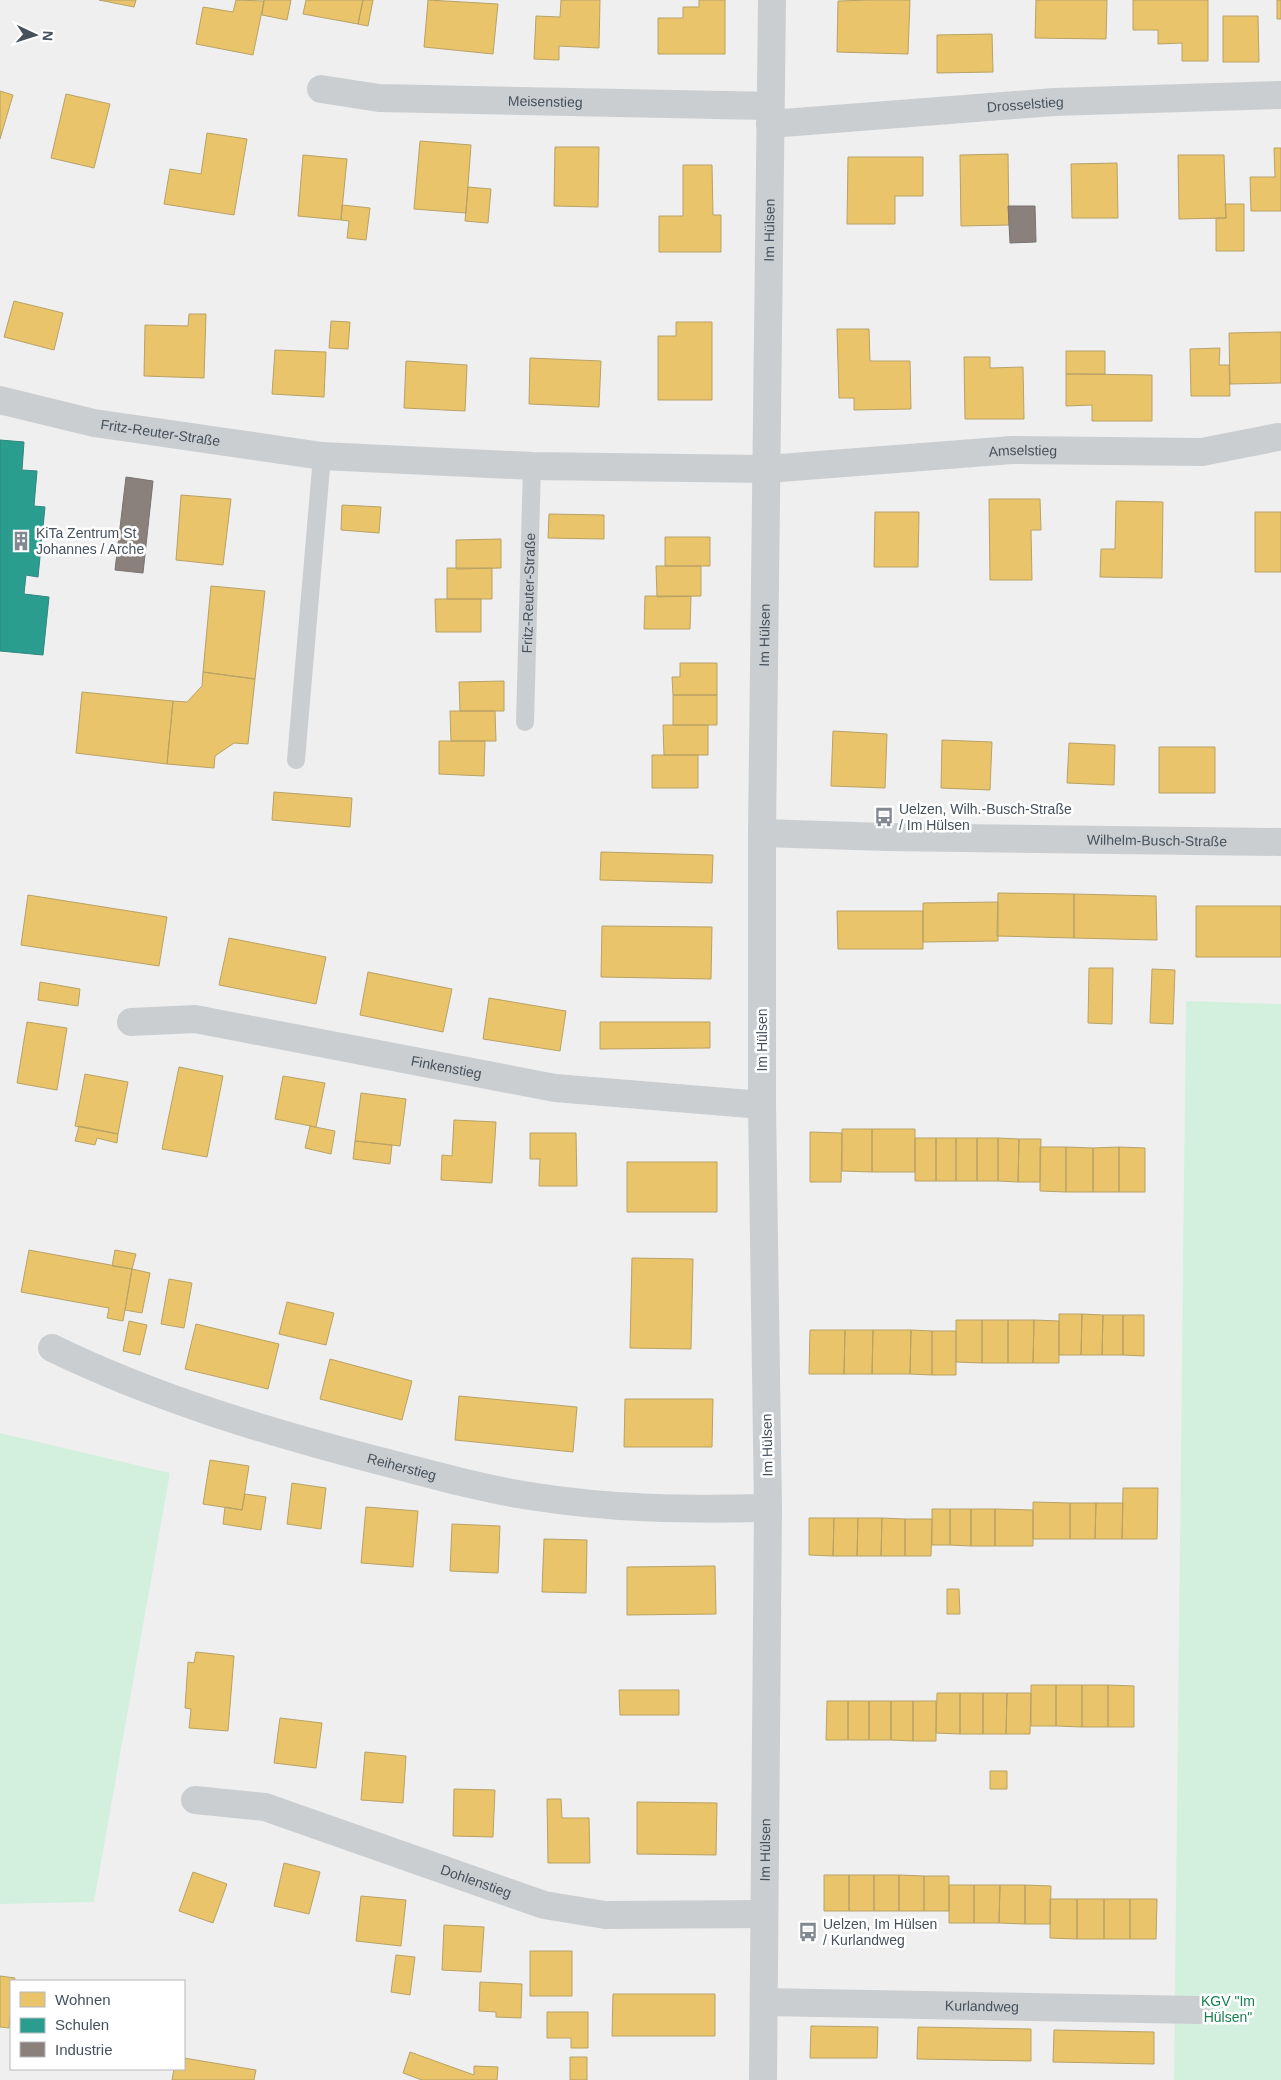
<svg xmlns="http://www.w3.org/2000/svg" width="1281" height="2080" font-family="Helvetica,sans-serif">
<rect width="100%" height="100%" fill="#f0efef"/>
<!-- green -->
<path fill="#d3f0de" d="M 1186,1001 L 1281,1004 L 1281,2080 L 1174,2080 Z
M 0,1433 L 170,1473 L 94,1902 L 0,1904 Z"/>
<!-- homes -->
<path fill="#e9c46a" stroke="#b8a266" d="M 99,0 L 136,0 L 134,7 Z
M 236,0 L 264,1 L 253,55 L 196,44 L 203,7 L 233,12 Z
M 264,0 L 291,0 L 287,20 L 262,15 Z
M 306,0 L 363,0 L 358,24 L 303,14 Z
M 363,0 L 373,0 L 368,26 L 358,24 Z
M 428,0 L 498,4 L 493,54 L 424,47 Z
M 561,0 L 600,0 L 599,48 L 559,46 L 559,60 L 534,59 L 536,16 L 560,17 Z
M 699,0 L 725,0 L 725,54 L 658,54 L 658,18 L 683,18 L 683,7 L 699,7 Z
M 870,0 L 910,0 L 908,54 L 837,52 L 838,1 Z
M 1036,0 L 1107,0 L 1106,39 L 1035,38 Z
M 1133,0 L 1208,0 L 1208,61 L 1182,61 L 1182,43 L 1158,44 L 1158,30 L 1133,30 Z
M 1277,0 L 1281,0 L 1281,19 L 1277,19 Z
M 1223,16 L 1258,16 L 1259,62 L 1223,62 Z
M 992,34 L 993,72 L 937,73 L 937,35 Z
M 0,91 L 13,95 L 0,139 Z
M 66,94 L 110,104 L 94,168 L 51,158 Z
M 207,133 L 247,139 L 234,215 L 164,204 L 170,169 L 201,174 Z
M 420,141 L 471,145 L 466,213 L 414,209 Z
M 555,147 L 599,147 L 598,207 L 554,206 Z
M 1274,148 L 1281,148 L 1281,211 L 1251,211 L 1250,177 L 1275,177 Z
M 1008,154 L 1009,225 L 961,226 L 960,155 Z
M 303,155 L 347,159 L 341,220 L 298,216 Z
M 1178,155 L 1224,155 L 1226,218 L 1179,219 Z
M 848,157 L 923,157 L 923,196 L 895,196 L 895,224 L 847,224 Z
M 1117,163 L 1118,218 L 1072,218 L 1071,164 Z
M 683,165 L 712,165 L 713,215 L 721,215 L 721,252 L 659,252 L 659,216 L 683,216 Z
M 468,187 L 491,189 L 488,223 L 465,221 Z
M 1225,204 L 1244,204 L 1244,251 L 1216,251 L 1216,218 L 1226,218 Z
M 342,205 L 370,208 L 366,240 L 347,238 L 349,221 L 341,220 Z
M 14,301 L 63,313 L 54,350 L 4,337 Z
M 189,314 L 206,314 L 204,378 L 144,376 L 145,325 L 188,326 Z
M 331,321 L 350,322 L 348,349 L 329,348 Z
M 676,322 L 712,322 L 712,400 L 658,400 L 658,336 L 676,336 Z
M 837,329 L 869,329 L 870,361 L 910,361 L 911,409 L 854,410 L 854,398 L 839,398 Z
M 1281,332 L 1281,383 L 1230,384 L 1229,333 Z
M 1220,348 L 1219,365 L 1229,365 L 1230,396 L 1191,396 L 1190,349 Z
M 275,350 L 326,352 L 324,397 L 272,394 Z
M 1066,351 L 1105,351 L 1105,374 L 1066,374 Z
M 964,357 L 990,357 L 990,368 L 1023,367 L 1024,419 L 965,419 Z
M 530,358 L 601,361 L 599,407 L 529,404 Z
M 406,361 L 467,365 L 465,411 L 404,408 Z
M 1066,374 L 1152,375 L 1152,421 L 1092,421 L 1092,405 L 1066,406 Z
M 181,495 L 231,499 L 223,565 L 176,560 Z
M 989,499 L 1040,499 L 1041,530 L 1031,530 L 1032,580 L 990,580 Z
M 1116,501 L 1163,502 L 1162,578 L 1100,577 L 1101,549 L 1115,549 Z
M 342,505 L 381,507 L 379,533 L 341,530 Z
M 875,512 L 919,512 L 918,567 L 874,567 Z
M 1255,512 L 1281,512 L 1281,572 L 1255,572 Z
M 549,514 L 604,515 L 604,539 L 548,538 Z
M 665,537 L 710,537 L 710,566 L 665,566 Z
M 501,539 L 501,568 L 456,569 L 456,540 Z
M 656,566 L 701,566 L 701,596 L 657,597 Z
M 447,568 L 492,568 L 492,599 L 447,599 Z
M 211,586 L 265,591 L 255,679 L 203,672 Z
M 645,596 L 691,596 L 690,629 L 644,629 Z
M 435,599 L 481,599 L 481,632 L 436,632 Z
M 680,663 L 717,663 L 717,695 L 673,695 L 672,677 L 680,677 Z
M 203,672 L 255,679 L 248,744 L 234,743 L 215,756 L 214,768 L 167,764 L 173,701 L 187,702 L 202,686 Z
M 504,681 L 504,711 L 460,711 L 459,682 Z
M 82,692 L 173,701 L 167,764 L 76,753 Z
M 673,695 L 717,695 L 717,725 L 673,725 Z
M 450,711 L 495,711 L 496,741 L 451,741 Z
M 663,725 L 708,725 L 708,755 L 664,755 Z
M 833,731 L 887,734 L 885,788 L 831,786 Z
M 942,740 L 992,742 L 990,790 L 941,788 Z
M 439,741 L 485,741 L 484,776 L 439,774 Z
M 1069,743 L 1115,745 L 1114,785 L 1067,783 Z
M 1159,747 L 1215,747 L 1215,793 L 1159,793 Z
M 652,755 L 698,755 L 698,788 L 652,788 Z
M 274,792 L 352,798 L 350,827 L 272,820 Z
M 601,852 L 713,855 L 712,883 L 600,880 Z
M 998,893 L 1074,894 L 1074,938 L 997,936 Z
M 1074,894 L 1156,896 L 1157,940 L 1074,938 Z
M 28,895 L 167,917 L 159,966 L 21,945 Z
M 998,902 L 998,941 L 923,942 L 923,903 Z
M 1196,906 L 1281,906 L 1281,957 L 1196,957 Z
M 837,911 L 923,911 L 923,949 L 838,949 Z
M 602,926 L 712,927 L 711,979 L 601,977 Z
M 229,938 L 326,957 L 316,1004 L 219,985 Z
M 1089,968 L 1113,968 L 1112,1024 L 1088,1023 Z
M 1152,969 L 1175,970 L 1173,1024 L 1150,1023 Z
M 368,972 L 452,989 L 443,1032 L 360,1015 Z
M 40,982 L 80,989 L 78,1006 L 38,1000 Z
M 489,998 L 566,1011 L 560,1051 L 483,1039 Z
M 27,1022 L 67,1028 L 57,1090 L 17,1083 Z
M 600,1022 L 710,1022 L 710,1048 L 600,1049 Z
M 179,1067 L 223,1076 L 207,1157 L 162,1149 Z
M 85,1074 L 128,1082 L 118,1134 L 75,1126 Z
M 283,1076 L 325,1083 L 316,1127 L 275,1119 Z
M 361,1093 L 406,1099 L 400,1146 L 355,1141 Z
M 454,1120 L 496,1122 L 492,1183 L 441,1180 L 442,1155 L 452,1156 Z
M 79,1126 L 118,1134 L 117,1143 L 97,1138 L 95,1145 L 75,1141 Z
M 310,1126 L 335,1131 L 331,1154 L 305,1148 Z
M 842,1129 L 872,1129 L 872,1172 L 842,1171 Z
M 872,1129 L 915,1129 L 915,1172 L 872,1172 Z
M 810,1132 L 842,1133 L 841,1182 L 810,1182 Z
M 530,1133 L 576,1133 L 577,1186 L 539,1186 L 540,1159 L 530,1159 Z
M 915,1138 L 936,1138 L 936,1181 L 915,1181 Z
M 936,1138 L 956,1138 L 956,1181 L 936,1181 Z
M 956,1138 L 977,1138 L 977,1181 L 956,1181 Z
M 977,1138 L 998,1138 L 998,1181 L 977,1181 Z
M 998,1138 L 1019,1139 L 1018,1182 L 998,1181 Z
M 1019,1139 L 1041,1139 L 1040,1182 L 1018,1182 Z
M 355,1141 L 392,1145 L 390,1164 L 353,1159 Z
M 1040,1147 L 1066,1147 L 1066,1192 L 1040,1191 Z
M 1066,1147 L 1093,1148 L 1093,1192 L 1066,1192 Z
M 1119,1147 L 1145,1148 L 1145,1192 L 1119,1192 Z
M 1119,1147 L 1119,1192 L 1093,1192 L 1093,1148 Z
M 627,1162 L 717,1162 L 717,1212 L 627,1212 Z
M 29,1250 L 132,1269 L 123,1321 L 107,1318 L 109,1308 L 21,1292 Z
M 115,1250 L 136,1254 L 132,1269 L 112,1266 Z
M 632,1258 L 693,1259 L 691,1349 L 630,1348 Z
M 132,1269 L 150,1273 L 142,1313 L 125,1310 Z
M 169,1279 L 192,1283 L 184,1328 L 161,1324 Z
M 287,1302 L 334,1313 L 326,1345 L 279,1334 Z
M 1059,1314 L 1082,1314 L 1081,1355 L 1059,1355 Z
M 1082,1314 L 1103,1315 L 1102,1355 L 1081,1355 Z
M 1103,1315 L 1123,1315 L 1123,1355 L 1102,1355 Z
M 1123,1315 L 1144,1315 L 1144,1356 L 1123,1355 Z
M 956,1320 L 982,1320 L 982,1363 L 956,1362 Z
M 982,1320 L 1008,1320 L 1008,1363 L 982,1363 Z
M 1008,1320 L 1034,1320 L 1033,1363 L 1008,1363 Z
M 1034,1320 L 1059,1321 L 1059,1363 L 1033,1363 Z
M 129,1321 L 147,1325 L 140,1355 L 123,1351 Z
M 196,1324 L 279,1344 L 268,1389 L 185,1369 Z
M 810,1330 L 845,1330 L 844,1374 L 809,1374 Z
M 845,1330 L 873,1330 L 872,1374 L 844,1374 Z
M 873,1330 L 911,1330 L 910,1374 L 872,1374 Z
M 911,1330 L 932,1331 L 932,1375 L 910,1374 Z
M 932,1331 L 956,1331 L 956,1375 L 932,1375 Z
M 330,1359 L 412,1381 L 402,1420 L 320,1399 Z
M 459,1396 L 577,1407 L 573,1452 L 455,1440 Z
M 625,1399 L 713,1399 L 712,1447 L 624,1447 Z
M 210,1460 L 249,1466 L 242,1510 L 203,1504 Z
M 292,1483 L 326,1488 L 321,1529 L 287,1524 Z
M 1123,1488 L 1158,1488 L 1157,1539 L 1122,1539 Z
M 245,1494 L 266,1497 L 261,1530 L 223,1524 L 225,1507 L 242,1510 Z
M 1033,1502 L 1070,1503 L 1070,1539 L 1033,1539 Z
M 1070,1503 L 1096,1503 L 1095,1539 L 1070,1539 Z
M 1096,1503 L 1123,1503 L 1122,1539 L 1095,1539 Z
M 366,1507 L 418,1511 L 413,1567 L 361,1563 Z
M 932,1509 L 950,1509 L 950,1545 L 932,1545 Z
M 950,1509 L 971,1509 L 971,1546 L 950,1545 Z
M 971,1509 L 995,1509 L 995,1546 L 971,1546 Z
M 995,1509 L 1033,1510 L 1033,1546 L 995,1546 Z
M 809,1518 L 834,1518 L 833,1556 L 809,1555 Z
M 834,1518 L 858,1518 L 857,1556 L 833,1556 Z
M 858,1518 L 882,1518 L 881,1556 L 857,1556 Z
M 882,1518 L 905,1519 L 905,1556 L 881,1556 Z
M 905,1519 L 932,1519 L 931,1556 L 905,1556 Z
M 452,1524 L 500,1526 L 498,1573 L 450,1571 Z
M 544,1539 L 587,1540 L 586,1593 L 542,1592 Z
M 715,1566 L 716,1614 L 627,1615 L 627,1567 Z
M 947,1589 L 959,1589 L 960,1614 L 947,1614 Z
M 196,1652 L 234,1656 L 228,1731 L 189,1728 L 191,1709 L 185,1708 L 188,1662 L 194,1663 Z
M 1031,1685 L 1056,1685 L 1056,1726 L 1031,1726 Z
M 1056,1685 L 1082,1685 L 1082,1727 L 1056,1726 Z
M 1082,1685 L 1108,1685 L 1108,1727 L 1082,1727 Z
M 1108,1685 L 1134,1686 L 1134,1727 L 1108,1727 Z
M 619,1690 L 679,1690 L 679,1715 L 620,1715 Z
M 937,1693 L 960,1693 L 960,1734 L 936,1733 Z
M 960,1693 L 983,1693 L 983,1734 L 960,1734 Z
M 983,1693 L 1007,1693 L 1006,1734 L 983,1734 Z
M 1007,1693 L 1031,1693 L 1030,1734 L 1006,1734 Z
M 827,1701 L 848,1701 L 848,1740 L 826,1740 Z
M 848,1701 L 869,1701 L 869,1740 L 848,1740 Z
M 869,1701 L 891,1701 L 891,1740 L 869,1740 Z
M 891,1701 L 913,1701 L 913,1741 L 891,1740 Z
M 913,1701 L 936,1701 L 936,1741 L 913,1741 Z
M 280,1718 L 322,1723 L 316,1768 L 274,1763 Z
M 365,1752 L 406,1756 L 403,1803 L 361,1800 Z
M 990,1771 L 1007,1771 L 1007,1789 L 990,1789 Z
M 454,1789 L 495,1790 L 493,1837 L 453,1836 Z
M 547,1799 L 561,1799 L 562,1818 L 589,1818 L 590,1863 L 548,1863 Z
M 637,1802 L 717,1803 L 716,1855 L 637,1854 Z
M 284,1863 L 320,1872 L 309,1914 L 274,1906 Z
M 193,1872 L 227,1884 L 213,1923 L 179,1911 Z
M 824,1875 L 849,1875 L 849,1911 L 824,1911 Z
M 849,1875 L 874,1875 L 874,1911 L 849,1911 Z
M 874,1875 L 899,1875 L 899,1911 L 874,1911 Z
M 899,1875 L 924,1876 L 924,1911 L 899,1911 Z
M 924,1876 L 949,1876 L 949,1911 L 924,1911 Z
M 949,1885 L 974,1885 L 974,1923 L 949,1923 Z
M 974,1885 L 1000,1885 L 999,1923 L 974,1923 Z
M 1000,1885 L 1025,1885 L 1025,1924 L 999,1923 Z
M 1025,1885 L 1051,1886 L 1050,1924 L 1025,1924 Z
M 361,1896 L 406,1900 L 401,1946 L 356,1941 Z
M 1050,1899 L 1077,1899 L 1077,1939 L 1050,1938 Z
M 1077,1899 L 1104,1899 L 1104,1939 L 1077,1939 Z
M 1104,1899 L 1130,1899 L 1130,1939 L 1104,1939 Z
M 1130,1899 L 1157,1899 L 1156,1939 L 1130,1939 Z
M 444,1925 L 484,1927 L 481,1972 L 442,1970 Z
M 530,1951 L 572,1951 L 572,1996 L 530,1996 Z
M 396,1955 L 415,1957 L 410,1995 L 391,1992 Z
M 0,1976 L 15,1978 L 14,1981 L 11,1981 L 11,2008 L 9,2028 L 0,2027 Z
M 480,1982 L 522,1984 L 521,2018 L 496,2017 L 496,2012 L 479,2011 Z
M 613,1994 L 715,1994 L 715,2036 L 612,2036 Z
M 547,2012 L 588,2012 L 588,2048 L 571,2048 L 571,2038 L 547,2038 Z
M 811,2026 L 878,2027 L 877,2058 L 810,2058 Z
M 918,2027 L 1031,2029 L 1031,2061 L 917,2059 Z
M 1054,2030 L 1154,2032 L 1154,2064 L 1053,2062 Z
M 410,2052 L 474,2075 L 474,2066 L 498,2067 L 497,2080 L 422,2080 L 403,2073 Z
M 570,2057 L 587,2057 L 587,2080 L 570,2080 Z
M 184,2058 L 256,2070 L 254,2080 L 172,2080 L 174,2069 L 184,2069 Z"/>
<!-- schools -->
<path fill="#2a9d8f" stroke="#328680" d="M 0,440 L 24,442 L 22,470 L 37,471 L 34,506 L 45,507 L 38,577 L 26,575 L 24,594 L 49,597 L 43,655 L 0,651 Z"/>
<!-- industry -->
<path fill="#8a817c" stroke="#767372" d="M 1008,206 L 1035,206 L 1036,242 L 1010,243 Z
M 126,477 L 153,481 L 143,573 L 115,570 Z"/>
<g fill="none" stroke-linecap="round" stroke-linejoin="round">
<!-- service -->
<g stroke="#cbced0" stroke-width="18">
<path id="s1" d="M 525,722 L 532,466"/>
<path d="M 296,760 L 322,456"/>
</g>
<!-- minor -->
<g stroke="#cbced0" stroke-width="28">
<path id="s2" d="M 321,89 L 379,98 L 770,106"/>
<path id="s3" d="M 770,124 L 1054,102 L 1281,95"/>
<path id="s4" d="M 0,400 L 94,423 L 322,456 L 532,466 L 767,469 L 1012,450 L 1202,452 L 1278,437"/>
<path id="s5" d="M 762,833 L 886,837 L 1281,842"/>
<path id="s6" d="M 131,1022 L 195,1019 L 555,1088 L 762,1105"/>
<path id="s7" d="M 52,1348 C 155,1398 265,1431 376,1460 C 427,1473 478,1488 530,1496 C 609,1509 689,1510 768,1508"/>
<path id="s8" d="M 195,1800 L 265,1807 L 544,1905 L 605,1915 L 764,1914"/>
<path id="s9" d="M 764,2002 L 1199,2010"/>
<path id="s10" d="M 763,2080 L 768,1508 L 762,1105 L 762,833 L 772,0"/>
</g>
</g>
<!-- icons -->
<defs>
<symbol id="building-bare" viewBox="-9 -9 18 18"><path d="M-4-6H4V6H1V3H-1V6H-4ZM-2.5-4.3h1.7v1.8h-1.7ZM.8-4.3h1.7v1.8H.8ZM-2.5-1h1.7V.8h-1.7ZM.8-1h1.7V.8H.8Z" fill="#82888f" stroke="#fff" stroke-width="2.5" paint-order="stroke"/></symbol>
<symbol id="bus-bare" viewBox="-9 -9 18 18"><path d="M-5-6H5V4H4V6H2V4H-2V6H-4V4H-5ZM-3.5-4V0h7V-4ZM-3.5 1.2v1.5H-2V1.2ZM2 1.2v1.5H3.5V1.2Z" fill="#82888f" stroke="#fff" stroke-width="2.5" paint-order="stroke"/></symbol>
</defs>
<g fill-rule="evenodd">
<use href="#building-bare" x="7" y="527" width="28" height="28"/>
<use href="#bus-bare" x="870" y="803" width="28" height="28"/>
<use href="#bus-bare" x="794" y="1918" width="28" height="28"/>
</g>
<g text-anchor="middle" stroke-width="5" stroke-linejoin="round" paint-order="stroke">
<!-- street labels -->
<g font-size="14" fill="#46515c" stroke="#fff">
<text dy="5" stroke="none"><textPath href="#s2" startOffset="225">Meisenstieg</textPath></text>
<text dy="5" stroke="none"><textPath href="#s3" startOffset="256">Drosselstieg</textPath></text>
<text dy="5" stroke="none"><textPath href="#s10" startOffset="1850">Im Hülsen</textPath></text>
<text dy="5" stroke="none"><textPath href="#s4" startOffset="164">Fritz-Reuter-Straße</textPath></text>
<text dy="5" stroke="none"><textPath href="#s4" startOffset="1029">Amselstieg</textPath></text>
<text dy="5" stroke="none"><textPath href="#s1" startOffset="129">Fritz-Reuter-Straße</textPath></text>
<text dy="5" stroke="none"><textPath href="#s10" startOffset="1445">Im Hülsen</textPath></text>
<text dy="5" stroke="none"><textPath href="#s5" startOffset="395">Wilhelm-Busch-Straße</textPath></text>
<text transform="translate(762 1040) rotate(-90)" y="5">Im Hülsen</text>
<text dy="5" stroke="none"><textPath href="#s6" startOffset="320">Finkenstieg</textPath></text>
<text transform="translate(767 1445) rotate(-91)" y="5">Im Hülsen</text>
<text dy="5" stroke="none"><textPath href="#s7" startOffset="370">Reiherstieg</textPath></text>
<text dy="5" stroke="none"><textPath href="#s10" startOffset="230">Im Hülsen</textPath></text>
<text dy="5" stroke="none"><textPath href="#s8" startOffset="294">Dohlenstieg</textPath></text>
<text dy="5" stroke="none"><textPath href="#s9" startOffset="218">Kurlandweg</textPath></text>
</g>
<!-- poi labels -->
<g font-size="14" fill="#46515c" stroke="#fff" text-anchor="start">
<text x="36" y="538">KiTa Zentrum St<tspan x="36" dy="16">Johannes / Arche</tspan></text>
<text x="899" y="814">Uelzen, Wilh.-Busch-Straße<tspan x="899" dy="16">/ Im Hülsen</tspan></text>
<text x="823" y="1929">Uelzen, Im Hülsen<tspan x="823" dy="16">/ Kurlandweg</tspan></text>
</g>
<!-- park labels -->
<g font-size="14" fill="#157f4d" stroke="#fff">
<text x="1228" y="2006">KGV "Im<tspan x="1228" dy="16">Hülsen"</tspan></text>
</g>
</g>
<!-- legend -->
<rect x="10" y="1980" width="175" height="90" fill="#ffffff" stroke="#b5b9be"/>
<rect x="20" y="1992" width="25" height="15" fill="#e9c46a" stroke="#b5b9be"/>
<text x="55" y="2005" font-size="15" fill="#46515c">Wohnen</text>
<rect x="20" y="2018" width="25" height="15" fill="#2a9d8f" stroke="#b5b9be"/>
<text x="55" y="2030" font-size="15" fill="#46515c">Schulen</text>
<rect x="20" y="2042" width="25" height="15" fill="#8a817c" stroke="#b5b9be"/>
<text x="55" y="2055" font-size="15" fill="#46515c">Industrie</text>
<!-- north arrow -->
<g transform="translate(35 35) rotate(94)" stroke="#ffffff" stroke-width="4" paint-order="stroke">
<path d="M0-4L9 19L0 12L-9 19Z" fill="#46515c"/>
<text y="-8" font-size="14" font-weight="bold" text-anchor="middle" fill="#46515c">N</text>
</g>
</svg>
